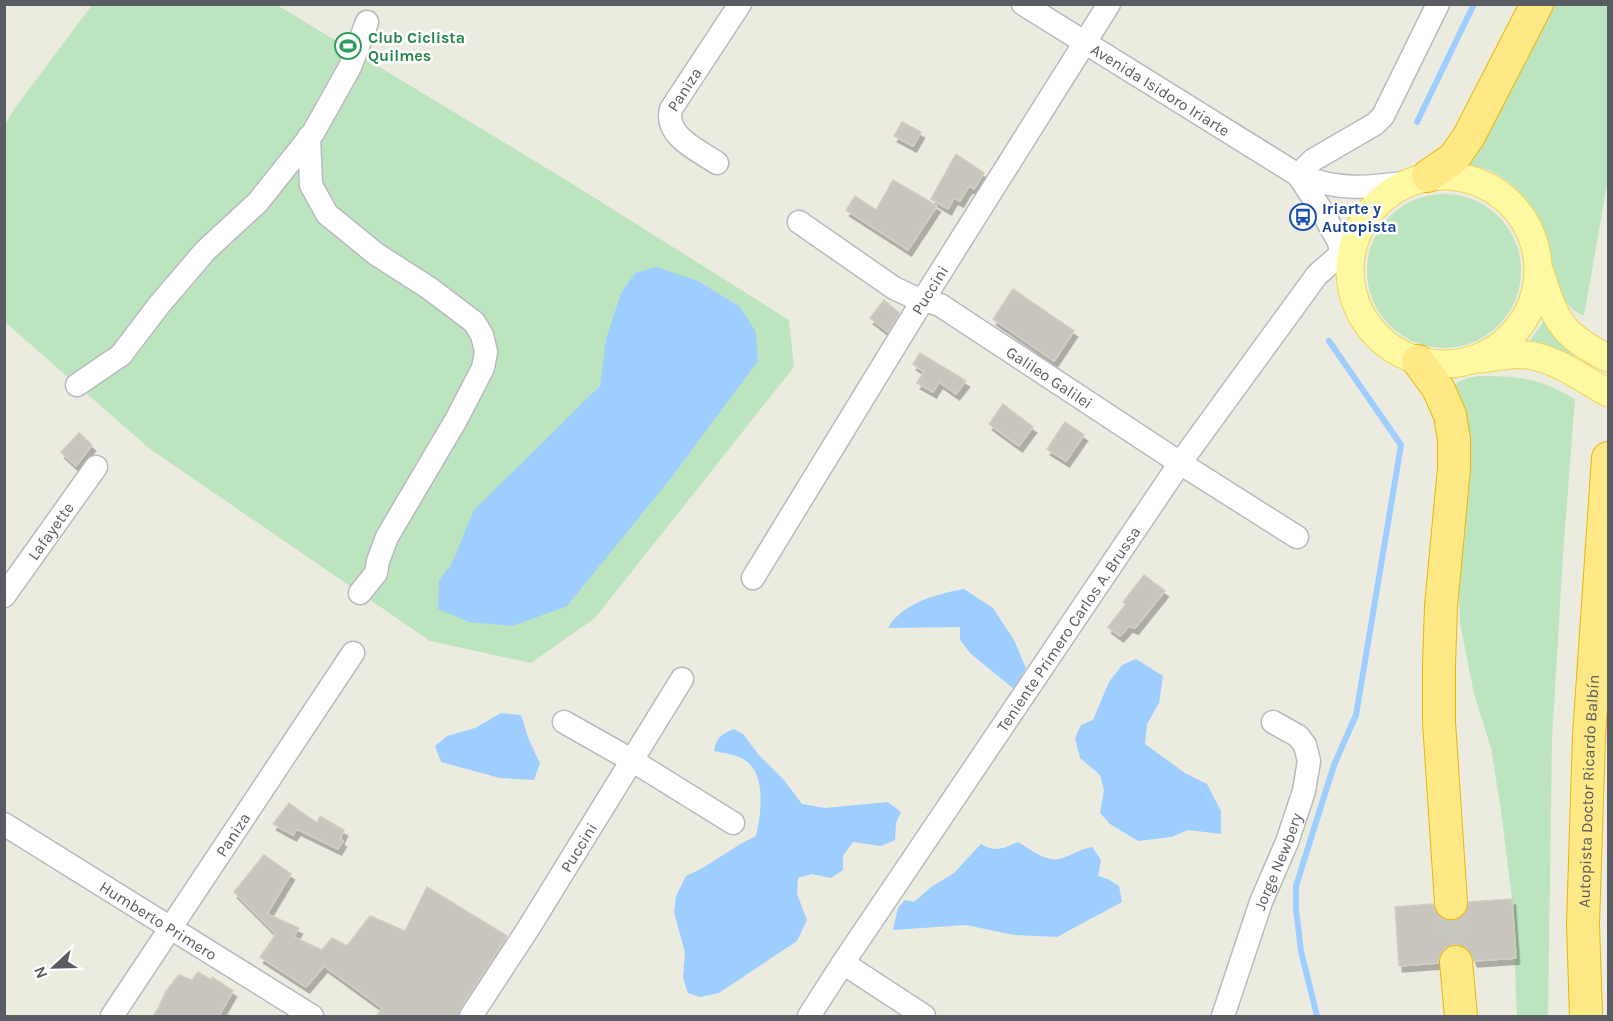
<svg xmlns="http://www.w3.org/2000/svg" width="1613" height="1021" font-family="Karla,sans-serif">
<defs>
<filter id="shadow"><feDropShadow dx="3.5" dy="6" stdDeviation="0" flood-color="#0004"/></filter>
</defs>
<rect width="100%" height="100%" fill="#ecebe0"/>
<!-- green -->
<path fill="#bce5bf" d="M 92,5 L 277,5 L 571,183 L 789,320 L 794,367 L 595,618 L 531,663 L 430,641 L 150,449 L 5,322 L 4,126 L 15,108 Z
M 1553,5 L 1608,5 L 1608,179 L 1584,316 C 1561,306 1551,280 1547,256 C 1546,248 1547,240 1544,233 C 1535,207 1516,183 1491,171 C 1483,167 1472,166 1464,164 Z
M1367 271a77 77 0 1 1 154 0a77 77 0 1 1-154 0Z
M 1544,321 L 1554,337 L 1574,356 L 1536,346 L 1526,346 Z
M 1479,376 C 1521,376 1538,378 1575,399 L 1563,555 L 1552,740 L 1548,1016 L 1517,1016 L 1512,899 L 1501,811 L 1491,748 L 1474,694 L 1460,623 L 1451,390 C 1457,379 1468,378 1479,376 Z"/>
<!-- water -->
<path fill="#9ecdff" d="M 656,267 L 698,281 L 740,307 L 756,332 L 758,361 L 671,478 L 567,606 L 513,626 L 469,622 L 438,609 L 439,580 L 451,565 L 474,510 L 600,386 L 606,339 L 621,293 L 635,273 Z
M 964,589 L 993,608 L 1014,640 L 1026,668 L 1014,689 L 971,654 L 960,640 L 960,627 L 888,628 C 902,603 937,594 964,589 Z
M 1136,659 L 1163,676 L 1159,703 L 1147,724 L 1145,744 L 1185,773 L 1207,784 L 1221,811 L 1221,834 L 1188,830 L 1171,837 L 1138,841 L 1110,824 L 1100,813 L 1104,790 L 1100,775 L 1080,758 L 1075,738 L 1081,725 L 1093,720 L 1109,682 L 1122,665 Z
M 501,713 L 521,715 L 529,740 L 540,763 L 534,780 L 500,778 L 441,762 L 435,746 L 447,736 L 475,728 Z
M 734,729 L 743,734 L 758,754 L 784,780 L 802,804 L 825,808 L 888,802 L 901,812 L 896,823 L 895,840 L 881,846 L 853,842 L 843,856 L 843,870 L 831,878 L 812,874 L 798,878 L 797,894 L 807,920 L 797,941 L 719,993 L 700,997 L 688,993 L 683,978 L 685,953 L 674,912 L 676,896 L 686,876 L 701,869 L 742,843 L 756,836 C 761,814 768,770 741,758 C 733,754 722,753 714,751 C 716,738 721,734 734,729 Z
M 1018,842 C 1030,849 1045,862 1059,859 C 1071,856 1080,849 1092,847 L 1101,860 L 1098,876 L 1108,879 L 1119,886 L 1122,902 L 1057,937 L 1014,935 L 966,925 L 893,930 L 898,908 L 905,900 L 914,902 L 931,887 L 954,873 L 981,844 C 995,853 1005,848 1018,842 Z"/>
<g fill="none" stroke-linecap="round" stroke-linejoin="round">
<!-- stream -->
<path stroke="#9ecdff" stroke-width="6" d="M 1417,122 L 1474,4
M 1317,1016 L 1301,951 L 1296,909 L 1296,886 L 1334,765 L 1356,715 L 1401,445 L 1329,341"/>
</g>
<!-- building -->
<path fill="#c7c5be" stroke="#d1cdbf" stroke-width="1.5" filter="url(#shadow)" d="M 902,122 L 921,132 L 913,146 L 894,136 Z
M 956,154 L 984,173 L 974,189 L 969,186 L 960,201 L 954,198 L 948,209 L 931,199 Z
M 893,180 L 937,206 L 908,250 L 846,210 L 855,196 L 876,210 Z
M 1013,289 L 1074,331 L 1054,361 L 993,319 Z
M 884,300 L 899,313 L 888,332 L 870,318 Z
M 920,353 L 966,381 L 956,394 L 939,382 L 933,392 L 917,383 L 924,372 L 913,364 Z
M 1003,404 L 1033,427 L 1019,446 L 989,424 Z
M 1065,422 L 1084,435 L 1066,461 L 1047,449 Z
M 79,433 L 92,445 L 76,466 L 61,452 Z
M 1144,575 L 1165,591 L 1135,628 L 1129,626 L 1120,636 L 1108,627 L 1126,604 L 1123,602 Z
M 289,803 L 317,823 L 320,816 L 344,830 L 340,839 L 343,841 L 338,849 L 297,829 L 293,835 L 273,824 Z
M 264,855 L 291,874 L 267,914 L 299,928 L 294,937 L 322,950 L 332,938 L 347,946 L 370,916 L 405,931 L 427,887 L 507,936 L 460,1009 L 458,1017 L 376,1017 L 382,1008 L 324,966 L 306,987 L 260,957 L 276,934 L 234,892 Z
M 1512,899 L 1516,958 L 1474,961 L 1470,951 L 1464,946 L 1455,944 L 1445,948 L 1439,955 L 1438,963 L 1399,966 L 1395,907 L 1433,904 L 1436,912 L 1443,919 L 1453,921 L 1460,918 L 1467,911 L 1469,902 Z
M 198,972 L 211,980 L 212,977 L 233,991 L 218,1017 L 152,1017 L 158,1009 L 166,991 L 179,975 L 192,980 Z"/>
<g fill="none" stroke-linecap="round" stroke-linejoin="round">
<!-- highway-tunnel -->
<path stroke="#c7c7c0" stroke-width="32" stroke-dasharray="32 16" stroke-linecap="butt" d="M 1451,903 L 1456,962"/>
<defs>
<g id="minor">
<path id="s1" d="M 1023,4 L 1298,175 C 1338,191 1368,188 1410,182"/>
<path d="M 309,137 L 311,185 L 327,214 L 376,254 L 429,288 L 474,322 L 482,335 L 486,352 L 483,368 L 456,420 L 387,537 L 378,561 L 376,573 L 360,593"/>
<path id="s2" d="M 717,163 C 698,150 664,136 671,109 L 740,4"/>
<path d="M 1298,175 L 1313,160 L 1375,124 L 1383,116 L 1438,4"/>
<path d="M 1298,175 L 1320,208 L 1338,240 L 1350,278"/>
<path id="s3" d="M 799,222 L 894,288 L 911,296 L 940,305 L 1180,463 L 1297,537"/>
<path d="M 77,385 L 121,355 L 159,305 L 205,251 L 258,202 L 313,133 L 350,67 L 367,22"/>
<path id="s4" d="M 753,578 L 923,300 L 1109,4"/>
<path id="s5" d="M 4,596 L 96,467"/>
<path d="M 564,722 L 633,761 L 733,823"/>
<path id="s6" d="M 4,824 L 312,1016"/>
<path d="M 843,963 L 924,1016"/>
<path id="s7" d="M 112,1016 L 353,653"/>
<path id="s8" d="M 471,1016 L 528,929 L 682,679"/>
<path id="s9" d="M 809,1016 L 843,963 L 1180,463 L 1317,275 L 1342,253"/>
<path id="s10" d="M 1223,1016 L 1261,902 L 1287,842 L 1304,791 L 1309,761 L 1305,745 L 1298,736 L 1273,722"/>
</g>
<path id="major" d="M1350 270a94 94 0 1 1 188 0a94 94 0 1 1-188 0Z
M 1540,272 C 1555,320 1561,335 1608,358
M 1481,359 C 1498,357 1516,352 1533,356 C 1559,361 1585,380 1608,393"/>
<g id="highway">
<path d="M 1428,176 L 1454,158 L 1469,136 L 1537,4"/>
<path d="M 1418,361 L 1438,388 L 1450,415 L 1454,440 L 1454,468 L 1441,606 L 1439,665 L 1439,722 L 1451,903"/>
<path d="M 1456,962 L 1461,1016"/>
<path id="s11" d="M 1586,1016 L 1583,924 L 1589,736 L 1608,458"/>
</g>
</defs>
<!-- minor casing -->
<use href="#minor" stroke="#b8bac0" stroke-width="25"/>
<!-- major casing -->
<use href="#major" stroke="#f3d353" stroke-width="29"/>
<!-- highway casing -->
<use href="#highway" stroke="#edb600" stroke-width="34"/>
<!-- minor -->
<use href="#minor" stroke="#fff" stroke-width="22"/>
<!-- major -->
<use href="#major" stroke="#fff8a3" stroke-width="27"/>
<!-- highway -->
<use href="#highway" stroke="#fee986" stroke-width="32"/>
</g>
<!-- icons -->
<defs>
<symbol id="stadium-ring" viewBox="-11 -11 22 22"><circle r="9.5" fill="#fff" stroke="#2e9e5b" stroke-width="1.5"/><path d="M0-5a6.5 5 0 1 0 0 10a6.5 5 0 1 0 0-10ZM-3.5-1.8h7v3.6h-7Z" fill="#2e9e5b"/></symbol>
<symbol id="bus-ring" viewBox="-11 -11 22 22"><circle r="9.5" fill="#fff" stroke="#1a4fb4" stroke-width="1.5"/><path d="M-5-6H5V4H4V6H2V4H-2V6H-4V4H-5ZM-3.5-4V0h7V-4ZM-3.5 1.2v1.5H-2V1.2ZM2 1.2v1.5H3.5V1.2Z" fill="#1a4fb4"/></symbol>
</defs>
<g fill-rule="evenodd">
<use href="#stadium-ring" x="333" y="31" width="30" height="30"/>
<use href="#bus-ring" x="1288" y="202" width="30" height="30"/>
</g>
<g text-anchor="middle" stroke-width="5" stroke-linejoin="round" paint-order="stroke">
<!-- leisure labels -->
<g font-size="16" font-weight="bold" fill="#27864d" stroke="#fff" text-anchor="start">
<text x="368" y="43">Club Ciclista<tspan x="368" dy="18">Quilmes</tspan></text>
</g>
<!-- street labels -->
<g font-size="16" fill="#595c62" stroke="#fff">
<text dy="6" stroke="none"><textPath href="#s2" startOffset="100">Paniza</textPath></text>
<text dy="6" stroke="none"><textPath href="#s1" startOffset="162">Avenida Isidoro Iriarte</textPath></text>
<text dy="6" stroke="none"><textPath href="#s4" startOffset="338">Puccini</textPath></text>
<text dy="6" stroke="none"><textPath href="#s3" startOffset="296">Galileo Galilei</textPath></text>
<text dy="6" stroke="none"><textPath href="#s5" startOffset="80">Lafayette</textPath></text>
<text dy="6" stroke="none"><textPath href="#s9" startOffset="466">Teniente Primero Carlos A. Brussa</textPath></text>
<text dy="6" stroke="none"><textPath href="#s11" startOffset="225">Autopista Doctor Ricardo Balbín</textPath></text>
<text dy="6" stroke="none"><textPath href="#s7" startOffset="218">Paniza</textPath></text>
<text dy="6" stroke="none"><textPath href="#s8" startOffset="200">Puccini</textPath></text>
<text dy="6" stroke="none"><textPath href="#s10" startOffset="164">Jorge Newbery</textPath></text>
<text dy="6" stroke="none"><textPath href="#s6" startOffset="182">Humberto Primero</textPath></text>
</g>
<!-- transit labels -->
<g font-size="16" font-weight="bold" fill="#164399" stroke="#fff" text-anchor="start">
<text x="1322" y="214">Iriarte y<tspan x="1322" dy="18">Autopista</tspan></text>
</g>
</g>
<!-- border -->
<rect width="1613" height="1021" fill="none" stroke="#595c62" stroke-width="12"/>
<!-- north arrow -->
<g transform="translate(54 967) rotate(248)" stroke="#ffffff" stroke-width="4.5" paint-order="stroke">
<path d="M0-4.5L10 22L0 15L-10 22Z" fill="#595c62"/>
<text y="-9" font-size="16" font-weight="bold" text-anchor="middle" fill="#595c62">N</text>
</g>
</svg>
